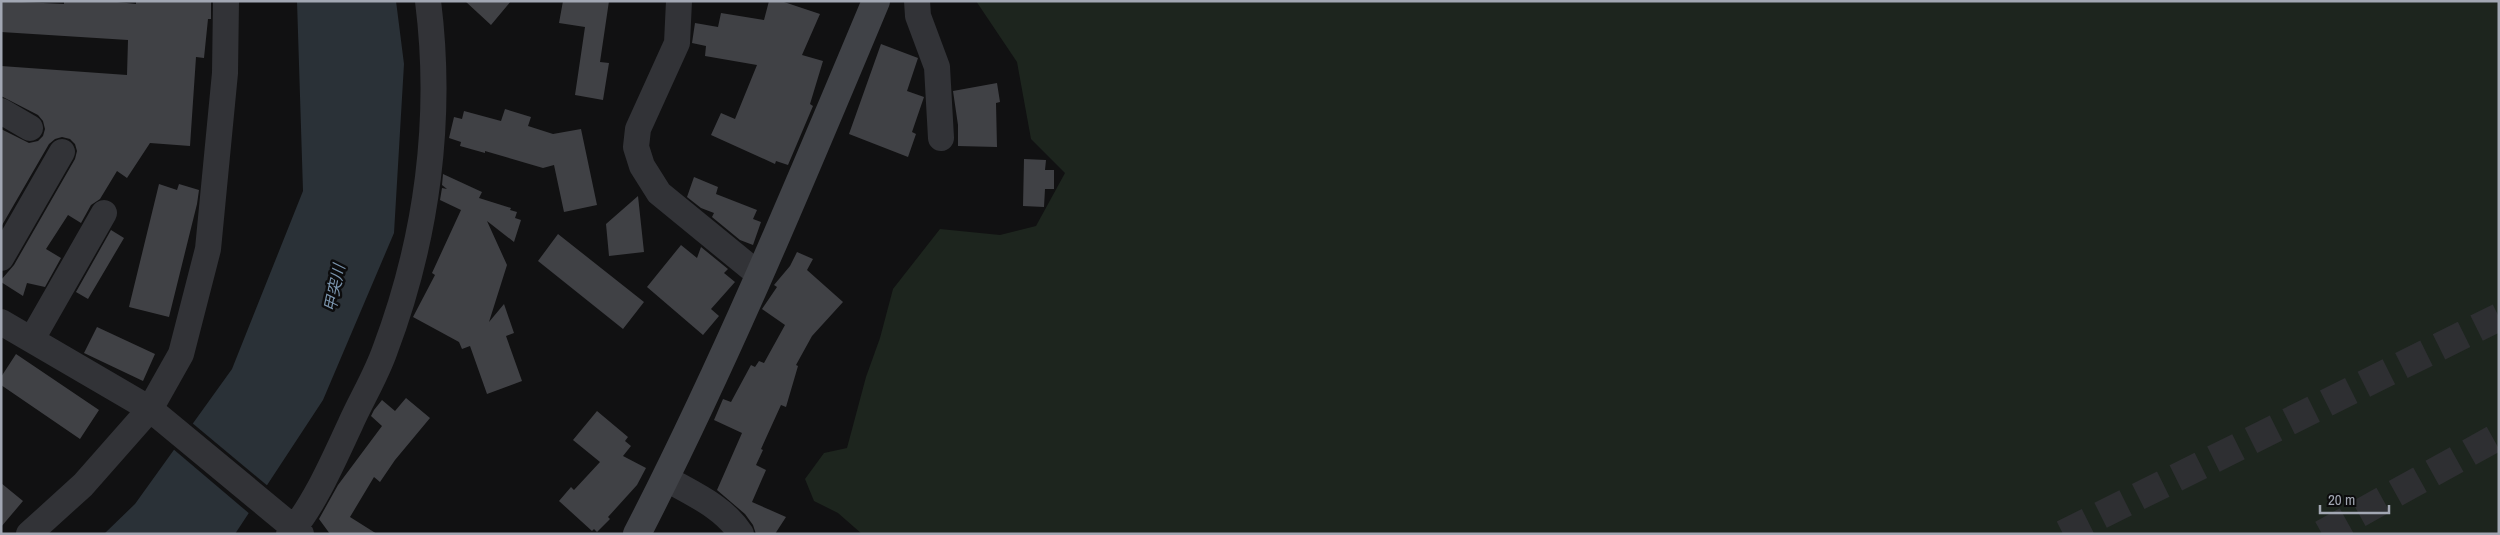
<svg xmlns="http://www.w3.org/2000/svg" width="2500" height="535" font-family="'Archivo Narrow','Noto Sans JP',sans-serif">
<rect width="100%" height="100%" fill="#111112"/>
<!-- green -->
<path fill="#1d251e" d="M 976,1 L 2499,1 L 2499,534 L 862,534 L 838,513 L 814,501 L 805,479 L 824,453 L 847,448 L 866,377 L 880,338 L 893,289 L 940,229 L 1000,235 L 1036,226 L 1065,173 L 1031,139 L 1017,62 Z"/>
<!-- water -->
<path fill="#2a3137" d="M 297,1 L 396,1 L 404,64 L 394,233 L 323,400 L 235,534 L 104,534 L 135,504 L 232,369 L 303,191 Z"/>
<!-- pier -->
<path fill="#111112" d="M 191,422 L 269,487 L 251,515 L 172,448 Z"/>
<!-- building -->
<path fill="#404145" d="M 1,1 L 64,4 L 64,2 L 108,1 L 136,4 L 136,1 L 211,1 L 211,19 L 208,19 L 204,58 L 196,57 L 190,146 L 150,143 L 127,178 L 117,171 L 100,199 L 91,205 L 81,223 L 68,215 L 46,249 L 61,258 L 45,287 L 27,283 L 23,296 L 1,282 L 1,280 L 14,265 L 75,159 L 77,151 L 75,144 L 70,139 L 62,137 L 55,139 L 49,144 L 1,227 L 1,129 L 29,143 L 38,141 L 43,136 L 45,129 L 43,121 L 38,115 L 1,96 L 1,66 L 127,75 L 128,40 L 1,32 Z
M 465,1 L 511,1 L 491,25 Z
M 563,1 L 609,1 L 600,62 L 609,63 L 603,100 L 575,95 L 585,27 L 559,23 Z
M 769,1 L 781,1 L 820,14 L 802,55 L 823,61 L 810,104 L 813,106 L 788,165 L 776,161 L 775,164 L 711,135 L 721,113 L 735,119 L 757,65 L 705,56 L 706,46 L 692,43 L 695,23 L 718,27 L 721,13 L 764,20 Z
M 881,44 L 918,58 L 907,91 L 924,97 L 912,132 L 916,134 L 908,157 L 849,134 Z
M 997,83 L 1000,102 L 996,103 L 997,147 L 958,146 L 958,125 L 953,91 Z
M 505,109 L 531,117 L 528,126 L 553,134 L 581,129 L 597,205 L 564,212 L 554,165 L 543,168 L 485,151 L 485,153 L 460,146 L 461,142 L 449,138 L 454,117 L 462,119 L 464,111 L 501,121 Z
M 1024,159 L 1046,160 L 1045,170 L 1054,170 L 1054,189 L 1045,189 L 1044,207 L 1023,206 Z
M 443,174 L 482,192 L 479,198 L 511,208 L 510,210 L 517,212 L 515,218 L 521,220 L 514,242 L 487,221 L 507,265 L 489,322 L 504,304 L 514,333 L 506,336 L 522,381 L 487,394 L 470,346 L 462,349 L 459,342 L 413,317 L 435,275 L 432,273 L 461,210 L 440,200 L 442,188 L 447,189 L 442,185 Z
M 694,177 L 718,187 L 716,194 L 757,210 L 753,219 L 761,222 L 753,245 L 740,240 L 712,217 L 714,213 L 701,208 L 687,197 Z
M 159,184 L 177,190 L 179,184 L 199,190 L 197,204 L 169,317 L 129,307 Z
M 638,196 L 644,252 L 609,256 L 606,224 Z
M 111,230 L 124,238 L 88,299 L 76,292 Z
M 558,234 L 644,302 L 623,329 L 538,261 Z
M 681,245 L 697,258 L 701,247 L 728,269 L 724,273 L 735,282 L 711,309 L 719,316 L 703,335 L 647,287 Z
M 797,252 L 813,259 L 807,270 L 843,302 L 812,336 L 796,365 L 798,366 L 786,407 L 781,405 L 761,449 L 763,450 L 756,465 L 766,470 L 752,502 L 786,517 L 775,534 L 756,534 L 753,525 L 745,514 L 717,490 L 742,433 L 714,420 L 723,399 L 731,402 L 751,365 L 755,367 L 759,361 L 764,363 L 785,325 L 762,309 L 777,287 L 774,285 L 790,266 Z
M 97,327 L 155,354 L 143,381 L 84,353 Z
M 16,354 L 99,410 L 80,439 L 1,385 L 1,377 Z
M 406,398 L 430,418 L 395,460 L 380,482 L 374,477 L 350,517 L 377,534 L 330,534 L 319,519 L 338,485 L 382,426 L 371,416 L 374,410 L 382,400 L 395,411 Z
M 597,411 L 628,437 L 625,441 L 631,446 L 623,456 L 646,468 L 637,485 L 608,517 L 610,519 L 597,532 L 594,529 L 592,531 L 559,501 L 571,487 L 574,490 L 600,462 L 573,440 Z
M 1,483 L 23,501 L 1,527 Z"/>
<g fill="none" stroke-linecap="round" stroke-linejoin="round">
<!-- highway-tunnel -->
<path stroke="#2e2f32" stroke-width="28" stroke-dasharray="28 14" stroke-linecap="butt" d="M 2063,534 L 2499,317
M 2322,534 L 2499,436"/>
<!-- street -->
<path stroke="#323337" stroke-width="26" d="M 679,1 L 677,43 L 638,129 L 636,147 L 642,166 L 659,193 L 758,274
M 917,1 L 918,16 L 937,67 L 941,138
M 1,111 L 30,128
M 1,258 L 62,152
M 1,322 L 150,409 L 301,534
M 32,339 L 104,213
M 665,478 C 693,494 724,507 741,534
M 29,534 L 83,485 L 150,409 L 181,354 L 208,249 L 225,73 L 226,1
M 289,534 C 314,506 334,459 350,425 C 361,400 376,376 385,350 C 427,239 443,119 428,1"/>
<!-- secondary -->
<path stroke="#404247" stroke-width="28" d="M 637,534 C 726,361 801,180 876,1"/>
</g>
<g text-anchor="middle" stroke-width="5" stroke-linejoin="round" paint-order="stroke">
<!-- water labels -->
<g font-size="16" font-style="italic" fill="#7a94ad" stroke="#0c0c0d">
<text transform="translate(334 288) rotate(-78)" y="6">甲突川</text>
</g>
</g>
<!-- border -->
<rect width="2500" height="535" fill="none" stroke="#a2a7b3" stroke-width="5"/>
<!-- scale -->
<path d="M2320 505v8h69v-8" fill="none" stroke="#a2a7b3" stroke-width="2.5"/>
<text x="2328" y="505" font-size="15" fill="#a2a7b3" stroke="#0c0c0d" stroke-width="4" paint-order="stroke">20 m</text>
</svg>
